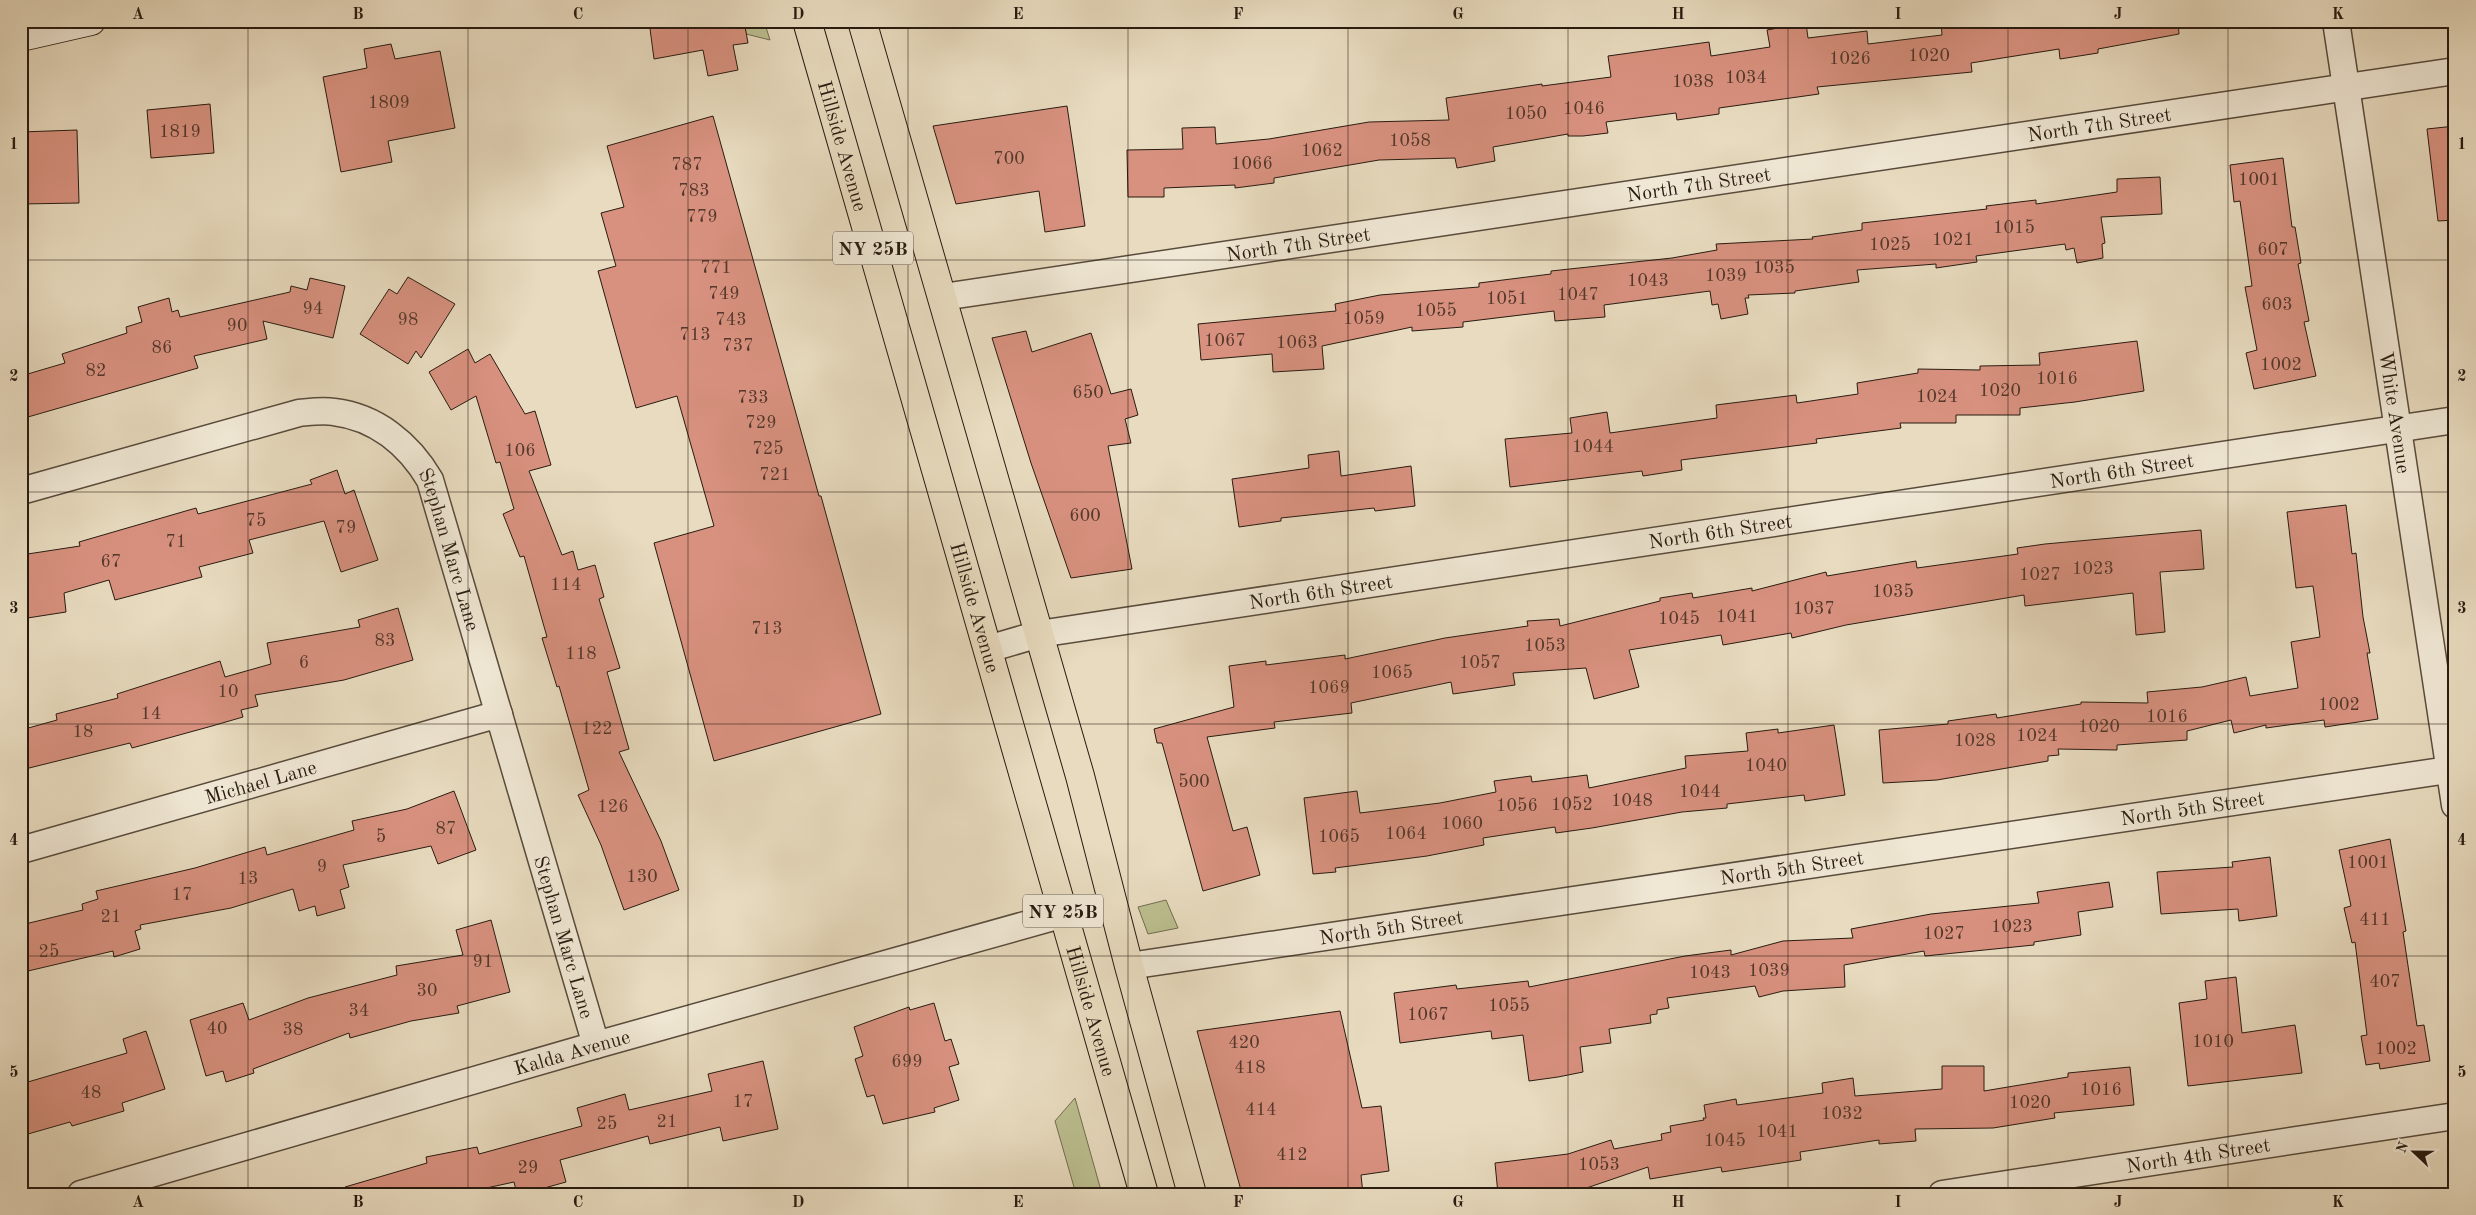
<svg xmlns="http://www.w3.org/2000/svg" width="2476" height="1215" font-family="'Old Standard TT',serif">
<rect width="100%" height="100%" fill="#e8dbbf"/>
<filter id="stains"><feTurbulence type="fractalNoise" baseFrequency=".004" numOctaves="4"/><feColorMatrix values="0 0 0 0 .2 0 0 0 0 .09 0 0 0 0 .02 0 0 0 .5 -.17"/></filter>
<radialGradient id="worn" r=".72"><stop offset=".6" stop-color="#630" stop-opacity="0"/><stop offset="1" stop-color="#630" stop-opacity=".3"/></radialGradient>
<!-- green -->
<path fill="#bbbe8f" stroke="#726c50" d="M 744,21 L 764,21 L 770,40 L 746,34 Z
M 1166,900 L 1178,928 L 1148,934 L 1138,907 Z
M 1075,1098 L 1102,1194 L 1076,1194 L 1055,1121 Z"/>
<!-- building -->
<path fill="#d8917f" stroke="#281b11" d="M 649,21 L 744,21 L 748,43 L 733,45 L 738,70 L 708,76 L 703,50 L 654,59 Z
M 1941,21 L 2178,21 L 2179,34 L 2098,49 L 2098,53 L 2060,59 L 2059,49 L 1971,63 L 1972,72 L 1817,87 L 1819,94 L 1719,108 L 1719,114 L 1677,120 L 1676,113 L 1606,122 L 1608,133 L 1583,136 L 1568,136 L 1568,134 L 1493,147 L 1495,161 L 1457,168 L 1455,158 L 1379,160 L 1274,178 L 1274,183 L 1235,188 L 1235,185 L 1164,188 L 1164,197 L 1128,197 L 1127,150 L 1183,149 L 1182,128 L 1215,127 L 1216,144 L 1269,139 L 1369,122 L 1449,120 L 1446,98 L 1542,84 L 1542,86 L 1611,77 L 1608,56 L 1709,42 L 1711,56 L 1770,47 L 1767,30 L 1806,23 L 1808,38 L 1867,31 L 1868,44 L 1942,35 Z
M 391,44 L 395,59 L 440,51 L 455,128 L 388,141 L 392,162 L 341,172 L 323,77 L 367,68 L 364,49 Z
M 210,104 L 214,153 L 151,158 L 147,110 Z
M 1067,106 L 1085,226 L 1045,232 L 1039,191 L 956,204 L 933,126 Z
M 713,116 L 819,496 L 821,496 L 881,714 L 714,761 L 654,543 L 714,526 L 677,396 L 636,408 L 598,271 L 616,266 L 601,213 L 624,207 L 607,146 Z
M 2455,126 L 2455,220 L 2438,221 L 2427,129 Z
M 77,130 L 79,203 L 21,204 L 21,132 Z
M 2283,158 L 2292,227 L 2295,227 L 2301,263 L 2298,264 L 2309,321 L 2304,322 L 2316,376 L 2254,389 L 2246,353 L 2257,350 L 2245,287 L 2252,286 L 2240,201 L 2234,202 L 2230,165 Z
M 2160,177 L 2162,214 L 2101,217 L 2105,243 L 2102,244 L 2103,258 L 2077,263 L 2074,248 L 2066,250 L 2065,244 L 1976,256 L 1977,262 L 1936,268 L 1936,264 L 1857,270 L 1859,282 L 1795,291 L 1795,293 L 1748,295 L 1749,298 L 1745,298 L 1748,314 L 1721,319 L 1718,304 L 1712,305 L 1710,291 L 1604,305 L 1605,317 L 1555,321 L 1554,311 L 1463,322 L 1463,327 L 1412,331 L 1412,327 L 1322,346 L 1324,369 L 1273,372 L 1272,354 L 1201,360 L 1198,324 L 1336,311 L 1335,304 L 1380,295 L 1479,287 L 1479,283 L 1551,274 L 1551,271 L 1672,258 L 1717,250 L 1716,244 L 1813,239 L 1812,237 L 1862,230 L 1862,223 L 1987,209 L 1986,206 L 2036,200 L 2036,204 L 2117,192 L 2117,179 Z
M 408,277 L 455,304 L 421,358 L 416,351 L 408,364 L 360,334 L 389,289 L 397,294 Z
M 310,278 L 345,286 L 333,338 L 263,321 L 267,339 L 194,356 L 198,368 L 21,419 L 21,376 L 65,363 L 62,354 L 127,333 L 126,327 L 142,322 L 138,307 L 169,298 L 172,312 L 178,310 L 180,317 L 290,292 L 291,286 L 307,290 Z
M 1026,331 L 1032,352 L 1091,333 L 1111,394 L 1131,389 L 1138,415 L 1125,419 L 1131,443 L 1108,446 L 1132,569 L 1071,578 L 1031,463 L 992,338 Z
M 2137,341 L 2144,391 L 2075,402 L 2020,408 L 2020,415 L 1956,415 L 1956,423 L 1900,423 L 1901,428 L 1816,439 L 1817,443 L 1681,460 L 1682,470 L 1643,476 L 1642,471 L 1510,487 L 1505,439 L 1572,433 L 1570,418 L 1607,412 L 1610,433 L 1717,418 L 1716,405 L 1796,395 L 1797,403 L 1858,394 L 1857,383 L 1918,373 L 1918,369 L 1980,370 L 1980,366 L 2040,365 L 2039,353 Z
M 468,349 L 475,363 L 490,354 L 525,414 L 535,411 L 551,465 L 529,471 L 562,555 L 573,551 L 578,570 L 595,565 L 604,597 L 599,599 L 620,668 L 607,672 L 629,749 L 619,752 L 661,841 L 679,890 L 624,910 L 601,845 L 578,795 L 589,790 L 559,686 L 557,687 L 542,638 L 547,637 L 524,556 L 520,557 L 503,514 L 514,509 L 500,462 L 496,463 L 476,396 L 451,410 L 429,372 Z
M 1339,451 L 1341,476 L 1411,466 L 1415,506 L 1375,511 L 1374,508 L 1281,518 L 1281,521 L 1239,527 L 1232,479 L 1309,468 L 1308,455 Z
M 337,470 L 345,494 L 354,490 L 378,560 L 341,572 L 324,521 L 249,540 L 253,553 L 199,567 L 202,577 L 115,600 L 109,580 L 64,593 L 66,612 L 21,619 L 21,555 L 80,546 L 79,542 L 196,508 L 198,514 L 312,484 L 310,480 Z
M 2346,505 L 2352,554 L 2356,553 L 2363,617 L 2370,653 L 2367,653 L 2378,719 L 2325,727 L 2324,720 L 2266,728 L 2266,725 L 2234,733 L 2231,720 L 2187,731 L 2187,740 L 2117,745 L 2117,750 L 2058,749 L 2059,755 L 2048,756 L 2048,761 L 1937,780 L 1883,783 L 1879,730 L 1948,724 L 1948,721 L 1996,714 L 1997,718 L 2081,704 L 2081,702 L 2148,703 L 2147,692 L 2202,687 L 2246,677 L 2250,696 L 2298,688 L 2291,642 L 2320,637 L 2313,586 L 2296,588 L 2287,512 Z
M 2201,530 L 2204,569 L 2160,572 L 2165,632 L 2136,635 L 2133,593 L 2025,606 L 2024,595 L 1846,625 L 1792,638 L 1791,633 L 1723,645 L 1721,635 L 1629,650 L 1639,687 L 1594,699 L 1586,668 L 1513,673 L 1515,685 L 1453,694 L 1451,682 L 1351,703 L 1352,713 L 1274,722 L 1275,728 L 1207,737 L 1233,831 L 1247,827 L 1260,875 L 1203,891 L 1162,743 L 1157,743 L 1154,729 L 1234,707 L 1229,666 L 1266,661 L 1266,665 L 1345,655 L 1345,659 L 1445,638 L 1528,626 L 1527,621 L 1559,619 L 1560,626 L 1660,601 L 1660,598 L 1692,593 L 1693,598 L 1752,588 L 1752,591 L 1826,572 L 1827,576 L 1916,561 L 1917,568 L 2018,554 L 2017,548 L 2045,544 Z
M 398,608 L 413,660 L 344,680 L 255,695 L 258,706 L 241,710 L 243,717 L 212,726 L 132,748 L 130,743 L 21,770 L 21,730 L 57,720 L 56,714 L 118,698 L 117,694 L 220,661 L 225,677 L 271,664 L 267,643 L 360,627 L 358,620 Z
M 1834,725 L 1845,795 L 1805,801 L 1804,795 L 1727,804 L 1727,808 L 1682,812 L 1592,828 L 1556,833 L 1555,827 L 1483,838 L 1484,845 L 1427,856 L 1335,868 L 1336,872 L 1313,874 L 1304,798 L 1357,791 L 1360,813 L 1440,803 L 1496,792 L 1494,781 L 1531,776 L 1532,782 L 1587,775 L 1589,788 L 1686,768 L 1685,756 L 1748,751 L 1746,733 L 1778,729 L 1778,733 Z
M 454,791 L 476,850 L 438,864 L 431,846 L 343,865 L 349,887 L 340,890 L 345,908 L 317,916 L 315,906 L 299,911 L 293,889 L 231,908 L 140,925 L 141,929 L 135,931 L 140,949 L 114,957 L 113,951 L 28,971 L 21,942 L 21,925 L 83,910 L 82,904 L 98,899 L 96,891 L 195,868 L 265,847 L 267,855 L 354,830 L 352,821 L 407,809 Z
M 2390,839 L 2406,931 L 2403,932 L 2417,1026 L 2424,1025 L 2430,1061 L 2380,1069 L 2379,1063 L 2366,1065 L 2361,1036 L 2367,1035 L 2355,942 L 2352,943 L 2344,908 L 2351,906 L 2339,850 Z
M 2270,857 L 2277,916 L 2239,921 L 2238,909 L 2161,914 L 2157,872 L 2233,867 L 2232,862 Z
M 2109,882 L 2113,907 L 2078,912 L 2081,935 L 2034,942 L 2034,945 L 1925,956 L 1924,951 L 1844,965 L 1845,987 L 1783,991 L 1759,997 L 1755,986 L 1667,998 L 1669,1008 L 1657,1010 L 1657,1014 L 1650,1015 L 1651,1023 L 1609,1029 L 1611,1043 L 1580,1047 L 1583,1072 L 1558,1077 L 1529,1081 L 1523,1035 L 1492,1039 L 1491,1031 L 1400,1043 L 1394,993 L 1456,985 L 1457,989 L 1528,981 L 1529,987 L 1685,956 L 1731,950 L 1731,955 L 1783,941 L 1853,938 L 1851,929 L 1931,914 L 2039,903 L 2037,892 Z
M 491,920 L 510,992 L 457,1006 L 459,1013 L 411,1021 L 350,1038 L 349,1033 L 253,1069 L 254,1073 L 226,1082 L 223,1071 L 206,1076 L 190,1020 L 243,1003 L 249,1020 L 308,998 L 397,975 L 396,966 L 463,955 L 456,930 Z
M 2236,977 L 2242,1033 L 2295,1025 L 2302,1073 L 2188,1086 L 2179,1003 L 2207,999 L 2205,981 Z
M 934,1003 L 945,1041 L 951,1039 L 959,1064 L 949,1067 L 959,1100 L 934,1108 L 935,1112 L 883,1124 L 874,1095 L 867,1097 L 855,1059 L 863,1056 L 854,1027 L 909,1007 L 910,1010 Z
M 1340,1011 L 1362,1108 L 1381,1106 L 1389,1171 L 1361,1175 L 1363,1194 L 1242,1194 L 1197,1031 Z
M 146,1031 L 165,1089 L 122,1103 L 124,1111 L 72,1126 L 70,1122 L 21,1136 L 21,1084 L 127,1053 L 123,1039 Z
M 763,1061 L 778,1129 L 723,1141 L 720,1127 L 650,1144 L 648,1136 L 560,1160 L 566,1182 L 523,1194 L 517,1194 L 514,1182 L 459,1194 L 345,1194 L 345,1187 L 427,1163 L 426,1157 L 477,1147 L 479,1154 L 582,1126 L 577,1108 L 625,1094 L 629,1110 L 712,1091 L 708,1074 Z
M 1942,1066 L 1984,1066 L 1984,1091 L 2068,1077 L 2068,1073 L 2130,1067 L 2134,1105 L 2054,1113 L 2055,1118 L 1993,1128 L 1915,1129 L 1916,1141 L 1879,1144 L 1879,1140 L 1800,1152 L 1801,1160 L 1722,1172 L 1721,1167 L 1650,1179 L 1648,1167 L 1569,1194 L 1498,1194 L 1495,1163 L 1568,1154 L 1611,1140 L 1614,1149 L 1662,1140 L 1661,1134 L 1671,1132 L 1670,1126 L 1704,1120 L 1703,1118 L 1706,1118 L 1704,1105 L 1736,1099 L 1737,1105 L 1823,1093 L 1822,1083 L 1853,1078 L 1855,1096 L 1942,1089 Z"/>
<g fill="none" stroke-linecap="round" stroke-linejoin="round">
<defs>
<g id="minor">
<path id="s1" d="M 2336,21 L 2455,805"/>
<path id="s2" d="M 943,297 L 2455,71"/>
<path id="s3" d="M 21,491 L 299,413 C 310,412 323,410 334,412 C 376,417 409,444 430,480 L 596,1045"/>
<path id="s4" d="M 988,649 L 1039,634 L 2455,420"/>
<path id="s5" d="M 21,850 L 499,714"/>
<path id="s6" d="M 1129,966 L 2455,769"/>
<path id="s7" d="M 81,1194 L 596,1045 L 1064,914"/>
<path id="s8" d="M 1942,1194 L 2455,1116"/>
</g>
<path id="secondary" d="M 21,37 L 91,21"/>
<g id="primary">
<path id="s9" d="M 807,21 L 1144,1194"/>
<path d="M 862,21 L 1080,776 L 1129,966 L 1192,1194"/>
</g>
</defs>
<!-- minor casing -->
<use href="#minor" stroke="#584b3c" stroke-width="29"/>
<!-- secondary casing -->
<use href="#secondary" stroke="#281b11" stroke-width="30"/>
<!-- primary casing -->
<use href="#primary" stroke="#281b11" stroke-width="30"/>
<!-- minor -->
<use href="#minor" stroke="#f0e8d5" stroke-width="26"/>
<!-- secondary -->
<use href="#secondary" stroke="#f0e8d5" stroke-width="28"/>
<!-- primary -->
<use href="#primary" stroke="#e8dbbf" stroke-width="28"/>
</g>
<!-- grid -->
<path fill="none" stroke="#281b11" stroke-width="1" stroke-opacity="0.55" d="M 248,21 L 248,1194M 468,21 L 468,1194M 688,21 L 688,1194M 908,21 L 908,1194M 1128,21 L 1128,1194M 1348,21 L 1348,1194M 1568,21 L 1568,1194M 1788,21 L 1788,1194M 2008,21 L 2008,1194M 2228,21 L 2228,1194M 21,260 L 2455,260M 21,492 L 2455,492M 21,724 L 2455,724M 21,956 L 2455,956"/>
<g text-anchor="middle" stroke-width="4" stroke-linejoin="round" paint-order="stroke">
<!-- number labels -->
<g font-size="18" fill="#54382c">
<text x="1929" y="61">1020</text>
<text x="1850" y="64">1026</text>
<text x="1746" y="83">1034</text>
<text x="1693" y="87">1038</text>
<text x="389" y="108">1809</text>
<text x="1584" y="114">1046</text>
<text x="1526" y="119">1050</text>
<text x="180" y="137">1819</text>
<text x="1410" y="146">1058</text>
<text x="1322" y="156">1062</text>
<text x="1009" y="164">700</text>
<text x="1252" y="169">1066</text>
<text x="687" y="170">787</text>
<text x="2259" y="185">1001</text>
<text x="694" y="196">783</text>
<text x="702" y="222">779</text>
<text x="2014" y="233">1015</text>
<text x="1953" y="245">1021</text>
<text x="1890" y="250">1025</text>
<text x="2273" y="255">607</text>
<text x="716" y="273">771</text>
<text x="1774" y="273">1035</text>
<text x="1726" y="281">1039</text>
<text x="1648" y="286">1043</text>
<text x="724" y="299">749</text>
<text x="1578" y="300">1047</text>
<text x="1507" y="304">1051</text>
<text x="2277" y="310">603</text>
<text x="313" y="314">94</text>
<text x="1436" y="316">1055</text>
<text x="1364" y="324">1059</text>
<text x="408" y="325">98</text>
<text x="731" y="325">743</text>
<text x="237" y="331">90</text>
<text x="695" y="340">713</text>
<text x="1225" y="346">1067</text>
<text x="1297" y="348">1063</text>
<text x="738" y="351">737</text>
<text x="162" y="353">86</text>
<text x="2281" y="370">1002</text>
<text x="96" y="376">82</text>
<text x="2057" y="384">1016</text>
<text x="2000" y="396">1020</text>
<text x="1088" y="398">650</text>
<text x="1937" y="402">1024</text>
<text x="753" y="403">733</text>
<text x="761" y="428">729</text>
<text x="1593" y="452">1044</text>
<text x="768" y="454">725</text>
<text x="520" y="456">106</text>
<text x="775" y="480">721</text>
<text x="1085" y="521">600</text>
<text x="256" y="526">75</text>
<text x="346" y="533">79</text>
<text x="176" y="547">71</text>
<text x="111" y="567">67</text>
<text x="2093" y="574">1023</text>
<text x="2040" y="580">1027</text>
<text x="566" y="590">114</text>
<text x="1893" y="597">1035</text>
<text x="1814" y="614">1037</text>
<text x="1737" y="622">1041</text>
<text x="1679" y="624">1045</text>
<text x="767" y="634">713</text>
<text x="385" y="646">83</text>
<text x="1545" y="651">1053</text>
<text x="581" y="659">118</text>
<text x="304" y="668">6</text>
<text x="1480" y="668">1057</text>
<text x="1392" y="678">1065</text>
<text x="1329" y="693">1069</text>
<text x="228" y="697">10</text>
<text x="2339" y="710">1002</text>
<text x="151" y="719">14</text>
<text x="2167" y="722">1016</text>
<text x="2099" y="732">1020</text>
<text x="597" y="734">122</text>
<text x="83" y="737">18</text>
<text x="2037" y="741">1024</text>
<text x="1975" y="746">1028</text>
<text x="1766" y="771">1040</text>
<text x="1194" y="787">500</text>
<text x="1700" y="797">1044</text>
<text x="1632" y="806">1048</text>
<text x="1572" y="810">1052</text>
<text x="1517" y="811">1056</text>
<text x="613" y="812">126</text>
<text x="1462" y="829">1060</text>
<text x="446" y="834">87</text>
<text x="1406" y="839">1064</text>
<text x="381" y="842">5</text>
<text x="1339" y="842">1065</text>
<text x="2368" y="868">1001</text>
<text x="322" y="872">9</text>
<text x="642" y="882">130</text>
<text x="248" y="884">13</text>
<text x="182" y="900">17</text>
<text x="111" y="922">21</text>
<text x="2375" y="925">411</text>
<text x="2012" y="932">1023</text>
<text x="1944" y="939">1027</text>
<text x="49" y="957">25</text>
<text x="483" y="967">91</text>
<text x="1769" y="976">1039</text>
<text x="1710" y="978">1043</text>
<text x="2385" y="987">407</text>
<text x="427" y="996">30</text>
<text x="1509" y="1011">1055</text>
<text x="359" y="1016">34</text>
<text x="1428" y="1020">1067</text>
<text x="217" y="1034">40</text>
<text x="293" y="1035">38</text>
<text x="2213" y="1047">1010</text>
<text x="1244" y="1048">420</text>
<text x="2396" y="1054">1002</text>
<text x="907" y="1067">699</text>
<text x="1250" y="1073">418</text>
<text x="2101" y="1095">1016</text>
<text x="91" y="1098">48</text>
<text x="743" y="1107">17</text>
<text x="2030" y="1108">1020</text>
<text x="1261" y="1115">414</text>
<text x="1842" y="1119">1032</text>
<text x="667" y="1127">21</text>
<text x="607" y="1129">25</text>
<text x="1777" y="1137">1041</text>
<text x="1725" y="1146">1045</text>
<text x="1292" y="1160">412</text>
<text x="1599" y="1170">1053</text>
<text x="528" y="1173">29</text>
</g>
<!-- shield labels -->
<g fill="#f0e8d5" stroke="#64584c" stroke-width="1">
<rect x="833" y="231.5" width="80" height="33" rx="4"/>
<rect x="1023" y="894.5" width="80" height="33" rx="4"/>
</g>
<g font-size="19" font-weight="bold" fill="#281b11">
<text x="873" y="255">NY 25B</text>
<text x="1063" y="918">NY 25B</text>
</g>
<!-- street labels -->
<g font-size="20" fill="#281b11" stroke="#f0e8d5">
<text dy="7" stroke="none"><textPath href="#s2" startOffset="1169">North 7th Street</textPath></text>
<text dy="7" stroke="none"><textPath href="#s9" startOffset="130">Hillside Avenue</textPath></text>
<text dy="7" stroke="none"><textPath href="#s2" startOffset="764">North 7th Street</textPath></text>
<text dy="7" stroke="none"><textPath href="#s2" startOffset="359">North 7th Street</textPath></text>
<text dy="7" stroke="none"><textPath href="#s1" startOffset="396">White Avenue</textPath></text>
<text dy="7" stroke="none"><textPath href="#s4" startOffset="1148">North 6th Street</textPath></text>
<text dy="7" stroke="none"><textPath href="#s4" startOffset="742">North 6th Street</textPath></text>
<text dy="7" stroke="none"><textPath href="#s3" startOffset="518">Stephan Marc Lane</textPath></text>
<text dy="7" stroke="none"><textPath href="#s4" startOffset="338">North 6th Street</textPath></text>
<text dy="7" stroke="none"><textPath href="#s9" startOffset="610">Hillside Avenue</textPath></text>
<text dy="7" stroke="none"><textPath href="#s5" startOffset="249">Michael Lane</textPath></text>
<text dy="7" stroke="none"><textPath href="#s6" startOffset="1075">North 5th Street</textPath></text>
<text dy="7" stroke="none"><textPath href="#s6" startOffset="670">North 5th Street</textPath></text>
<text dy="7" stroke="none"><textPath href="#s6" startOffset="265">North 5th Street</textPath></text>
<text dy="7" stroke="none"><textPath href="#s3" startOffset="922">Stephan Marc Lane</textPath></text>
<text dy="7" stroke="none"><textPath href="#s9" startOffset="1030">Hillside Avenue</textPath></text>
<text dy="7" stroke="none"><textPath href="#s7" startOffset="511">Kalda Avenue</textPath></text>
<text dy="7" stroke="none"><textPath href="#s8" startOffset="259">North 4th Street</textPath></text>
</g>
</g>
<!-- margin -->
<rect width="2476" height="1215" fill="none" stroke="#e8dbbf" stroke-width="55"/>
<!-- north arrow -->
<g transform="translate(2414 1152) rotate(292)" stroke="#f0e8d5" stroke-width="4" paint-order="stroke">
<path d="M0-4L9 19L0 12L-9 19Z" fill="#281b11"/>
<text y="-8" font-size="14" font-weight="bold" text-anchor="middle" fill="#281b11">N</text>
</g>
<rect x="28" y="28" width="2420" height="1160" fill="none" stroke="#281b11" stroke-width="2"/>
<g font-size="16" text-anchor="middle" font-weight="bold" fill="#281b11">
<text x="138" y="19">A</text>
<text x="358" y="19">B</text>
<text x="578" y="19">C</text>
<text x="798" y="19">D</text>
<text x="1018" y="19">E</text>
<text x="1238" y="19">F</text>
<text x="1458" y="19">G</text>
<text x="1678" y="19">H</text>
<text x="1898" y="19">I</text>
<text x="2118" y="19">J</text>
<text x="2338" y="19">K</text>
<text x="14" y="149">1</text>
<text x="2462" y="149">1</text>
<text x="14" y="381">2</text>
<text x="2462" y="381">2</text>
<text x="14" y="613">3</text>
<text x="2462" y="613">3</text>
<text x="14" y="845">4</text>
<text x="2462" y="845">4</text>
<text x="14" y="1077">5</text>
<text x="2462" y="1077">5</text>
<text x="138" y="1207">A</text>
<text x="358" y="1207">B</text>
<text x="578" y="1207">C</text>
<text x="798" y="1207">D</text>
<text x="1018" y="1207">E</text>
<text x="1238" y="1207">F</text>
<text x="1458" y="1207">G</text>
<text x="1678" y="1207">H</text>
<text x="1898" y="1207">I</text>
<text x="2118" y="1207">J</text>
<text x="2338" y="1207">K</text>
</g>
<rect width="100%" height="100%" filter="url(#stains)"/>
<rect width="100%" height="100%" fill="url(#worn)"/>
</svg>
